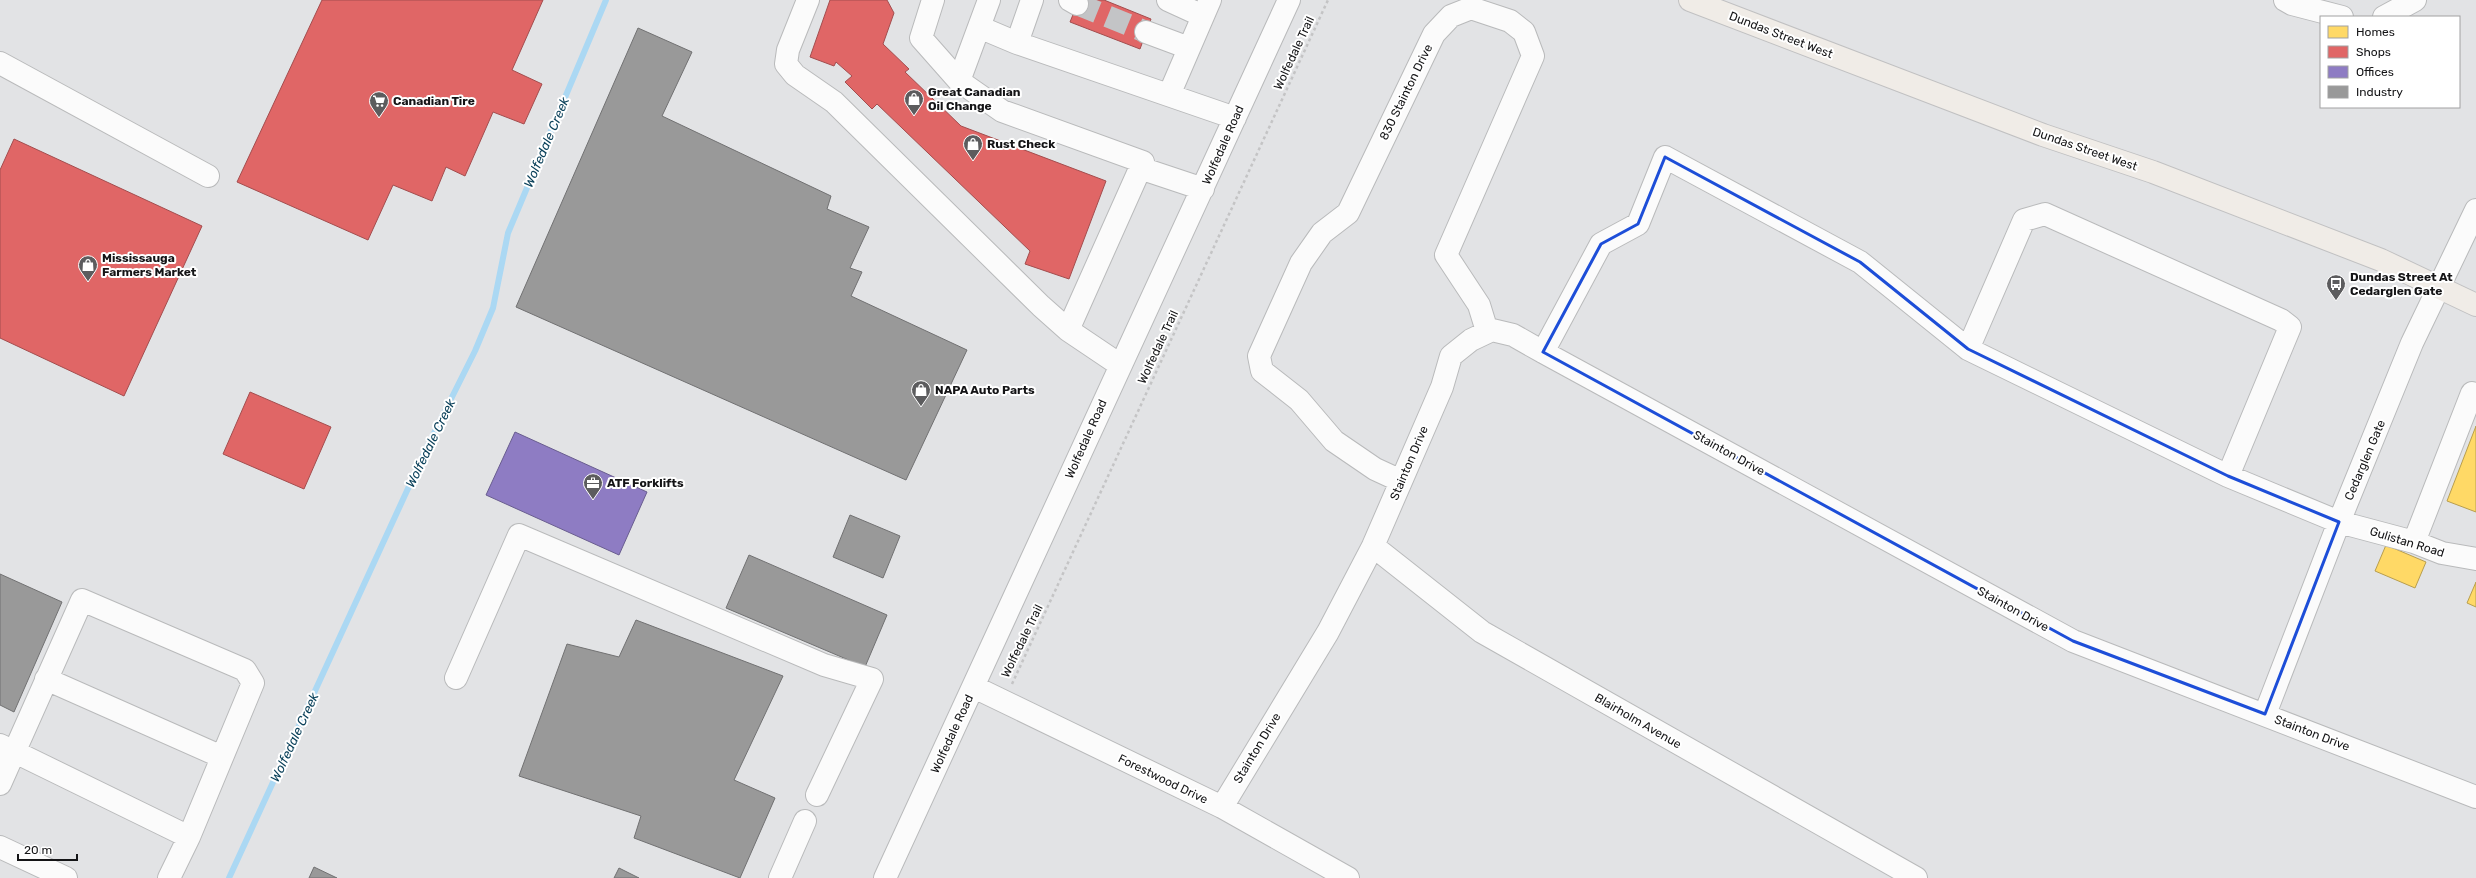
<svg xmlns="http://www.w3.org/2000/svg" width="2476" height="878" font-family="Rubik,sans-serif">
<rect width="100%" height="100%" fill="#e2e3e5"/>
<!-- homes -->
<path fill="#ffd966" stroke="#b89e4e" d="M 2476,426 L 2476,512 L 2447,501 Z
M 2386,545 L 2426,562 L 2415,588 L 2375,571 Z
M 2476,582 L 2476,607 L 2467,603 Z"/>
<!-- shops -->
<path fill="#e06666" stroke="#a34d4e" d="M 322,0 L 543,0 L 512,70 L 542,84 L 524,124 L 493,112 L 465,176 L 446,167 L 432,201 L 393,185 L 368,240 L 237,182 Z
M 830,0 L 887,0 L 894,13 L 883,44 L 909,69 L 905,72 L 961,126 L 1106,181 L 1069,279 L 1025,264 L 1030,251 L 877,104 L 872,109 L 845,82 L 852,76 L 836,62 L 834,66 L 810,57 Z
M 1079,0 L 1104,0 L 1151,19 L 1140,49 L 1070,22 Z
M 14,139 L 202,226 L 124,396 L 0,338 L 0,170 Z
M 250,392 L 331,427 L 304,489 L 223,454 Z"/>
<!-- offices -->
<path fill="#8e7cc3" stroke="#695d8f" d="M 515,432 L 647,492 L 619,555 L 486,495 Z"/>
<!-- industry -->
<path fill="#999" stroke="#717172" d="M 638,28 L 692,52 L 662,116 L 831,196 L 827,209 L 869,227 L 850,268 L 862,272 L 851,296 L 967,350 L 906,480 L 516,307 Z
M 850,515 L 900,536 L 883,578 L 833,557 Z
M 749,555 L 887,615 L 865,667 L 726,608 Z
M 0,574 L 62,602 L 14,712 L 0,705 Z
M 636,620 L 783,676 L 734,780 L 775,798 L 740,878 L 634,838 L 641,816 L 519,776 L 567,644 L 619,657 Z
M 314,867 L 337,878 L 309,878 Z
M 619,868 L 639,878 L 614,878 Z"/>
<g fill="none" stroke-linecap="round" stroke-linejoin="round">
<!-- stream -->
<path stroke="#abd8f3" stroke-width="6" d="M 229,878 L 428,445 L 475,351 L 493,308 L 508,233 L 606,0"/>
<!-- minor-tunnel -->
<path stroke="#c3c4c6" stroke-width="22" stroke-dasharray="22 11" stroke-linecap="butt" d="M 1077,4 L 1146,32"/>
<defs>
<path id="minor" d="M 808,0 L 788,50 L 786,64 L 795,75 L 834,102 L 1041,306 L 1068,330 L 1120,365
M 933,0 L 921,38 L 959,81
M 989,0 L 959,81 L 1002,111 L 1143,162 L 1068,330
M 1032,0 L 1017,43 L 1235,118
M 1070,0 L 1077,4
M 1168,0 L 1203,16
M 2285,0 L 2292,4 L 2342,17
M 2384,17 L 2415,0
M 979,27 L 1017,43
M 1146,32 L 1189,48
M 0,63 L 208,176
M 1169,95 L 1210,0
M 1140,168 L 1203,189
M 1968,349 L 2024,220 L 2045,214 L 2281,320 L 2290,327 L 2228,476
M 1543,352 L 1601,244 L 1638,224 L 1665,157 L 1860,262 L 1968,349 L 2228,476 L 2339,522 L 2414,542 L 2442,553 L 2476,559
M 1401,481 L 1375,469 L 1334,441 L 1299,400 L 1262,371 L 1259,356 L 1301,263 L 1322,233 L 1348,213 L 1434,34 L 1451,16 L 1471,8 L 1510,21 L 1524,32 L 1533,56 L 1446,255 L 1479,305 L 1487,331
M 2414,542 L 2472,393
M 1373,546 L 1482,632 L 1916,878
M 456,678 L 519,535 L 824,665 L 872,679 L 817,795
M 46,679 L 222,757
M 974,687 L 1222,807 L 1348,878
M 2265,714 L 2339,522 L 2412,343 L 2476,210
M 0,745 L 15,752 L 189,837 L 253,683 L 245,670 L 82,600 L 0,784
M 1222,807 L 1328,632 L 1373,546 L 1442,387 L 1451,356 L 1471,340 L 1492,330 L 1513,335 L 1543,352 L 2073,641 L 2476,797
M 0,847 L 66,878
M 169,878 L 189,837
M 780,878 L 805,821
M 885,878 L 1289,0"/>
<path id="major" d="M 1690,0 L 2043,135 L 2153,172 L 2381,260 L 2476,305"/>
</defs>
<!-- minor casing -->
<use href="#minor" stroke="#b9babb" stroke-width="24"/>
<!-- major casing -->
<use href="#major" stroke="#c1c1c2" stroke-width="24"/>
<!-- path -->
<path stroke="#c4c4c5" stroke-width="2.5" stroke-dasharray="3 3" stroke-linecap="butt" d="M 1012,684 L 1328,0"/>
<!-- minor -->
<use href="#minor" stroke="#fbfbfb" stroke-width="22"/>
<!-- major -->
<use href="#major" stroke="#f0ece7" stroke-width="22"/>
</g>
<!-- marked area -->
<path fill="none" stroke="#1d4ed8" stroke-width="3" stroke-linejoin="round" d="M 1665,157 L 1860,262 L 1968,349 L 2228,476 L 2339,522 L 2265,714 L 2073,641 L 1543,352 L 1601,244 L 1638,224 Z"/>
<!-- icons -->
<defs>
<symbol id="shop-pin" viewBox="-11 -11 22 30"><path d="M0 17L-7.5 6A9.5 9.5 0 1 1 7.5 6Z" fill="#5c5c5e" stroke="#fff"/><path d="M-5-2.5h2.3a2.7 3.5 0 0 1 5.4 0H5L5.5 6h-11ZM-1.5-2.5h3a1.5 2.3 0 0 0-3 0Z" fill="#fff"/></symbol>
<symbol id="supermarket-pin" viewBox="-11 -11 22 30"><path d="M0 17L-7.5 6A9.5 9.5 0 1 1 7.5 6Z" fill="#5c5c5e" stroke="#fff"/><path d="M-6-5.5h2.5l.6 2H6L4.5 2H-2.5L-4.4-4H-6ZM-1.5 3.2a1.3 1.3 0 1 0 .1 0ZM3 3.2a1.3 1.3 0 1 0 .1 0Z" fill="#fff"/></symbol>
<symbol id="bus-pin" viewBox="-11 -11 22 30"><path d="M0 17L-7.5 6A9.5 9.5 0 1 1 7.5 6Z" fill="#5c5c5e" stroke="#fff"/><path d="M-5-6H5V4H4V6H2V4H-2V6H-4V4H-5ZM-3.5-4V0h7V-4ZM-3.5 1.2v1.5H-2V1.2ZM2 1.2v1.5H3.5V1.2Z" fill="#fff"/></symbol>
<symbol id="office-pin" viewBox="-11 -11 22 30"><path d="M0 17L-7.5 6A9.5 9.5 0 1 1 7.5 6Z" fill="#5c5c5e" stroke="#fff"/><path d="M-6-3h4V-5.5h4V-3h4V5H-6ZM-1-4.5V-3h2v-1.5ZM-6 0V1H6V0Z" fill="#fff"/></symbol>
</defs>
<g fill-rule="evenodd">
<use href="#shop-pin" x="903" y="88" width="22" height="30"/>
<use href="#supermarket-pin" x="368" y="90" width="22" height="30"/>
<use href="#shop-pin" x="962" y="133" width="22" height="30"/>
<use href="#shop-pin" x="77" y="254" width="22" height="30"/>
<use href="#bus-pin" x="2325" y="273" width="22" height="30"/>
<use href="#shop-pin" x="910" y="379" width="22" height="30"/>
<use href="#office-pin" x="582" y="472" width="22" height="30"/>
</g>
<g text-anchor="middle" stroke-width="4" stroke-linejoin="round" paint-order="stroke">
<!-- street labels -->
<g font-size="12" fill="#141416" stroke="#fff">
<text transform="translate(1781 35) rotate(21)" y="4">Dundas Street West</text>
<text transform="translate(1294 53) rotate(-65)" y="4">Wolfedale Trail</text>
<text transform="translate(1406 92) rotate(-64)" y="4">830 Stainton Drive</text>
<text transform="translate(1223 145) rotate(-66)" y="4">Wolfedale Road</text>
<text transform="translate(2085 149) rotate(19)" y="4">Dundas Street West</text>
<text transform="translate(1158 347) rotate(-65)" y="4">Wolfedale Trail</text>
<text transform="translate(1086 439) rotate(-66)" y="4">Wolfedale Road</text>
<text transform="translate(1729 453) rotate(29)" y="4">Stainton Drive</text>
<text transform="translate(2365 460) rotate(-67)" y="4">Cedarglen Gate</text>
<text transform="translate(1409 463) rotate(-67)" y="4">Stainton Drive</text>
<text transform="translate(2407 542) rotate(17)" y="4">Gulistan Road</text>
<text transform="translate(2013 609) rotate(29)" y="4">Stainton Drive</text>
<text transform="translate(1022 641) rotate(-64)" y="4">Wolfedale Trail</text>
<text transform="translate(1638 721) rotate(30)" y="4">Blairholm Avenue</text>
<text transform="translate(2312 733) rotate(21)" y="4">Stainton Drive</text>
<text transform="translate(952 734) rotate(-65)" y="4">Wolfedale Road</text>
<text transform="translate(1257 748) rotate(-59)" y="4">Stainton Drive</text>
<text transform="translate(1163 779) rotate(26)" y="4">Forestwood Drive</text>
</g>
<!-- poi labels -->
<g font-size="12" font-weight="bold" fill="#141416" stroke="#fff" text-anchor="start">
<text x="928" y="96">Great Canadian<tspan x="928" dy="14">Oil Change</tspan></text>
<text x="393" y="105">Canadian Tire</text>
<text x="987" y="148">Rust Check</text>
<text x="102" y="262">Mississauga<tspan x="102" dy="14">Farmers Market</tspan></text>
<text x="2350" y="281">Dundas Street At<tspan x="2350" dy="14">Cedarglen Gate</tspan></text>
<text x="935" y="394">NAPA Auto Parts</text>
<text x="607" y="487">ATF Forklifts</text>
</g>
<!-- water labels -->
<g font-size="13" font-style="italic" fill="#0c425b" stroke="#fff">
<text transform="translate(546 142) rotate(-67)" y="5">Wolfedale Creek</text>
<text transform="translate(430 443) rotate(-64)" y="5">Wolfedale Creek</text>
<text transform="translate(294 737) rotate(-65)" y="5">Wolfedale Creek</text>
</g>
</g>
<!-- legend -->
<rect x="2320" y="16" width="140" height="92" fill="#ffffff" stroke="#a1a1a2"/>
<rect x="2328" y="26" width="20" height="12" fill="#ffd966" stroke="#a1a1a2"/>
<text x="2356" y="36" font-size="12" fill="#141416">Homes</text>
<rect x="2328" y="46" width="20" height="12" fill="#e06666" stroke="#a1a1a2"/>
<text x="2356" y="56" font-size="12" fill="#141416">Shops</text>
<rect x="2328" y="66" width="20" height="12" fill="#8e7cc3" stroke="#a1a1a2"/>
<text x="2356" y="76" font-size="12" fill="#141416">Offices</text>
<rect x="2328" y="86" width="20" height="12" fill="#999999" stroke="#a1a1a2"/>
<text x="2356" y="96" font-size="12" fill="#141416">Industry</text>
<!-- scale -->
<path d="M18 854v6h59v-6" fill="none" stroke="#141416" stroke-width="2"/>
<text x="24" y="854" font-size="12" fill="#141416" stroke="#ffffff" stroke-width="3" paint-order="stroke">20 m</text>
</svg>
